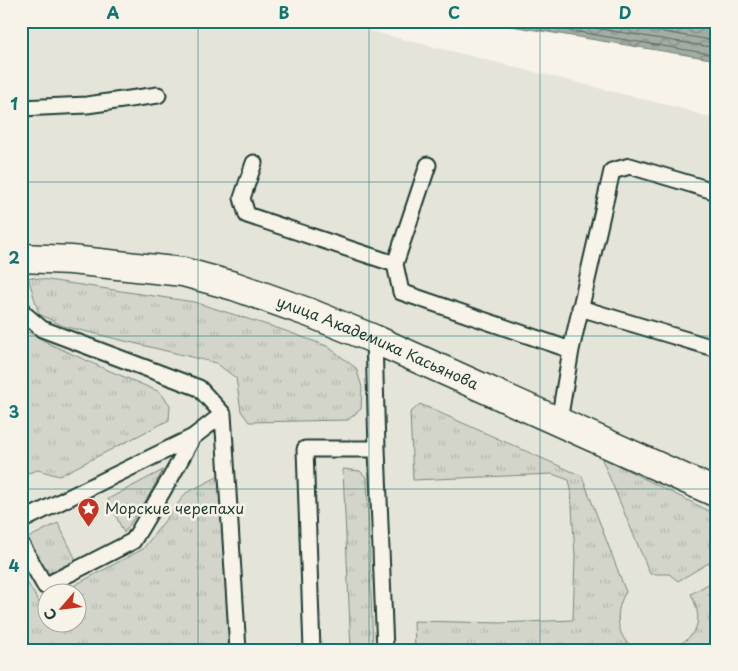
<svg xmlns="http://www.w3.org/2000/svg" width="738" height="671" font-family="'Playpen Sans',sans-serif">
<defs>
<pattern id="grass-tufts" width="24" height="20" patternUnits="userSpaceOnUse" patternTransform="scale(1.25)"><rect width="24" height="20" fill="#d3d5ca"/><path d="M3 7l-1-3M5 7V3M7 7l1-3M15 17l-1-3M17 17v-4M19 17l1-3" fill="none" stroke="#b5b8ae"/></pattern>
<pattern id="water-waves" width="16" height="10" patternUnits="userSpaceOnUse" patternTransform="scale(1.25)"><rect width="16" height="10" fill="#a4ada3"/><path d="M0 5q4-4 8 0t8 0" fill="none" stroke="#858e86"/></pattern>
</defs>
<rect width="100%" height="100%" fill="#f7f3e8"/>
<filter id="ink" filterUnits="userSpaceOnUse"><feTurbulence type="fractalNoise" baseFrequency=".02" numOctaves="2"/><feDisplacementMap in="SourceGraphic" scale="10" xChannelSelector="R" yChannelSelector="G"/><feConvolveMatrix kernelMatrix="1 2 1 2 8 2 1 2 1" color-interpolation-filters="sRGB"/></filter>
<g filter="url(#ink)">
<!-- built -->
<path fill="#e5e4d9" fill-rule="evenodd" d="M 21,21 L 330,21 L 683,109 L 717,120 L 717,650 L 21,650 ZM 48,594 L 78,594 L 78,624 L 48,624 Z"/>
<!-- grass -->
<path fill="url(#grass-tufts)" stroke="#79897f" d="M 28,277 L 194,302 L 283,330 L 327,346 L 356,368 L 362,387 L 361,409 L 348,420 L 249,422 L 241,411 L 236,378 L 216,363 L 63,326 L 39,314 Z
M 21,328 L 52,345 L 103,368 L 160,392 L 170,405 L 169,420 L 59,476 L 38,470 L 21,475 Z
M 420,404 L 582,476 L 626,592 C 614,610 615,638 636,650 L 415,650 L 414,621 L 500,623 L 573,620 L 575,556 L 571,490 L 569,480 L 552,474 L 413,480 L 410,413 Z
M 601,457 L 717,515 L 717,558 L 678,581 L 669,574 L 650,574 Z
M 343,469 L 360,471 L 367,478 L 373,650 L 351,650 Z
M 163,470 L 148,497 L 124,533 L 108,499 Z
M 219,476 L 231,650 L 21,650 L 21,572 L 40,604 L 47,600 L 48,624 L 78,624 L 78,594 L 60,593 L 143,549 L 186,493 Z
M 58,523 L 76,560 L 47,574 L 28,538 Z
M 717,579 L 717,650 L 684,650 L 680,644 C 702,631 701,615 691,594 Z"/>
<!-- water -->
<path fill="url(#water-waves)" stroke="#6f8077" d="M 481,21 L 717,21 L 717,60 Z"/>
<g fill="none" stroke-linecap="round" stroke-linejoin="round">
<!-- shore -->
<path stroke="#546a60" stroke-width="1" d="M 512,21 L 717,55
M 551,21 L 717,48
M 597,21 L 717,41"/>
<defs>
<path id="service" d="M 21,108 L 87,105 L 158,95
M 254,163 L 242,198 L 247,215 L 395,264
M 428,165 L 395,264 L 401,292 L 571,350
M 21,308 L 22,312 L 42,329 L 199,388 L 223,414 L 238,650
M 580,308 L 717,349
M 374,339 L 377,449 L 385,650
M 559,421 L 571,350 L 612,171 L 630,166 L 717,192
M 21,521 L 193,437 L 223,414
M 21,544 L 45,586 L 133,541 L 171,477 L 193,437
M 312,650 L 305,449 L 377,449"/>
<g id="minor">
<path id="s1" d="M 21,258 L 71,260 L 183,272 L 234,286 L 310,313 L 374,339 L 717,493"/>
</g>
</defs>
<!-- service casing -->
<use href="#service" stroke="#1f3d34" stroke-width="19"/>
<!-- minor casing -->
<use href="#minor" stroke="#1f3d34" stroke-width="31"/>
<!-- service -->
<use href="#service" stroke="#f7f3e8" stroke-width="15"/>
<!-- minor -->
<use href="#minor" stroke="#f7f3e8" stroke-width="28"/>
</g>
</g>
<!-- grid -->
<path fill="none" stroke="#0f766e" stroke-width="1" stroke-opacity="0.55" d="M 198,21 L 198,650M 369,21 L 369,650M 540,21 L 540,650M 21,182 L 717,182M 21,336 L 717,336M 21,489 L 717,489"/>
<!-- icons -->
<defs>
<symbol id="sight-pin" viewBox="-11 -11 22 30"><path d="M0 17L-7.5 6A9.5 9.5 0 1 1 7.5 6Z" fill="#c8321e" stroke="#f7f3e8"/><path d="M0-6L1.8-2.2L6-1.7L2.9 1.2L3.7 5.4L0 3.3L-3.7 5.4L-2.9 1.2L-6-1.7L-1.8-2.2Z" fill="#fff"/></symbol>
</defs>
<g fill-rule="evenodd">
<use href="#sight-pin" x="76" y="496" width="25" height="34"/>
</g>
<g text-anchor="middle" stroke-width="5" stroke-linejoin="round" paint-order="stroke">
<!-- street labels -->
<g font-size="15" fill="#1f3d34" stroke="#f7f3e8">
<text dy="5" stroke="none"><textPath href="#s1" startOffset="370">улица Академика Касьянова</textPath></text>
</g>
<!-- poi labels -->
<g font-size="15" fill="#1f3d34" stroke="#f7f3e8" text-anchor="start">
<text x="105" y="514">Морские черепахи</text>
</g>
</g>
<!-- margin -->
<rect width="738" height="671" fill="none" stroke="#f7f3e8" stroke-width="55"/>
<!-- north arrow -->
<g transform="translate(62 608) rotate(242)"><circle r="24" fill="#f7f3e8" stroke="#a1aaa0"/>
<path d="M0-4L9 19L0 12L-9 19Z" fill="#c8321e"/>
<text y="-8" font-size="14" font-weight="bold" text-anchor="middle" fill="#1f3d34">С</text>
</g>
<rect x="28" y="28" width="682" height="616" fill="none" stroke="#0f766e" stroke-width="2"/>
<g font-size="16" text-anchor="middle" font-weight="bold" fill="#0f766e">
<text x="113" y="19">A</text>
<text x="284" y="19">B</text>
<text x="454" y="19">C</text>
<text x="625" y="19">D</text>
<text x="14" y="110">1</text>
<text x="14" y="264">2</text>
<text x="14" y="418">3</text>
<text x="14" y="572">4</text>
</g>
</svg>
